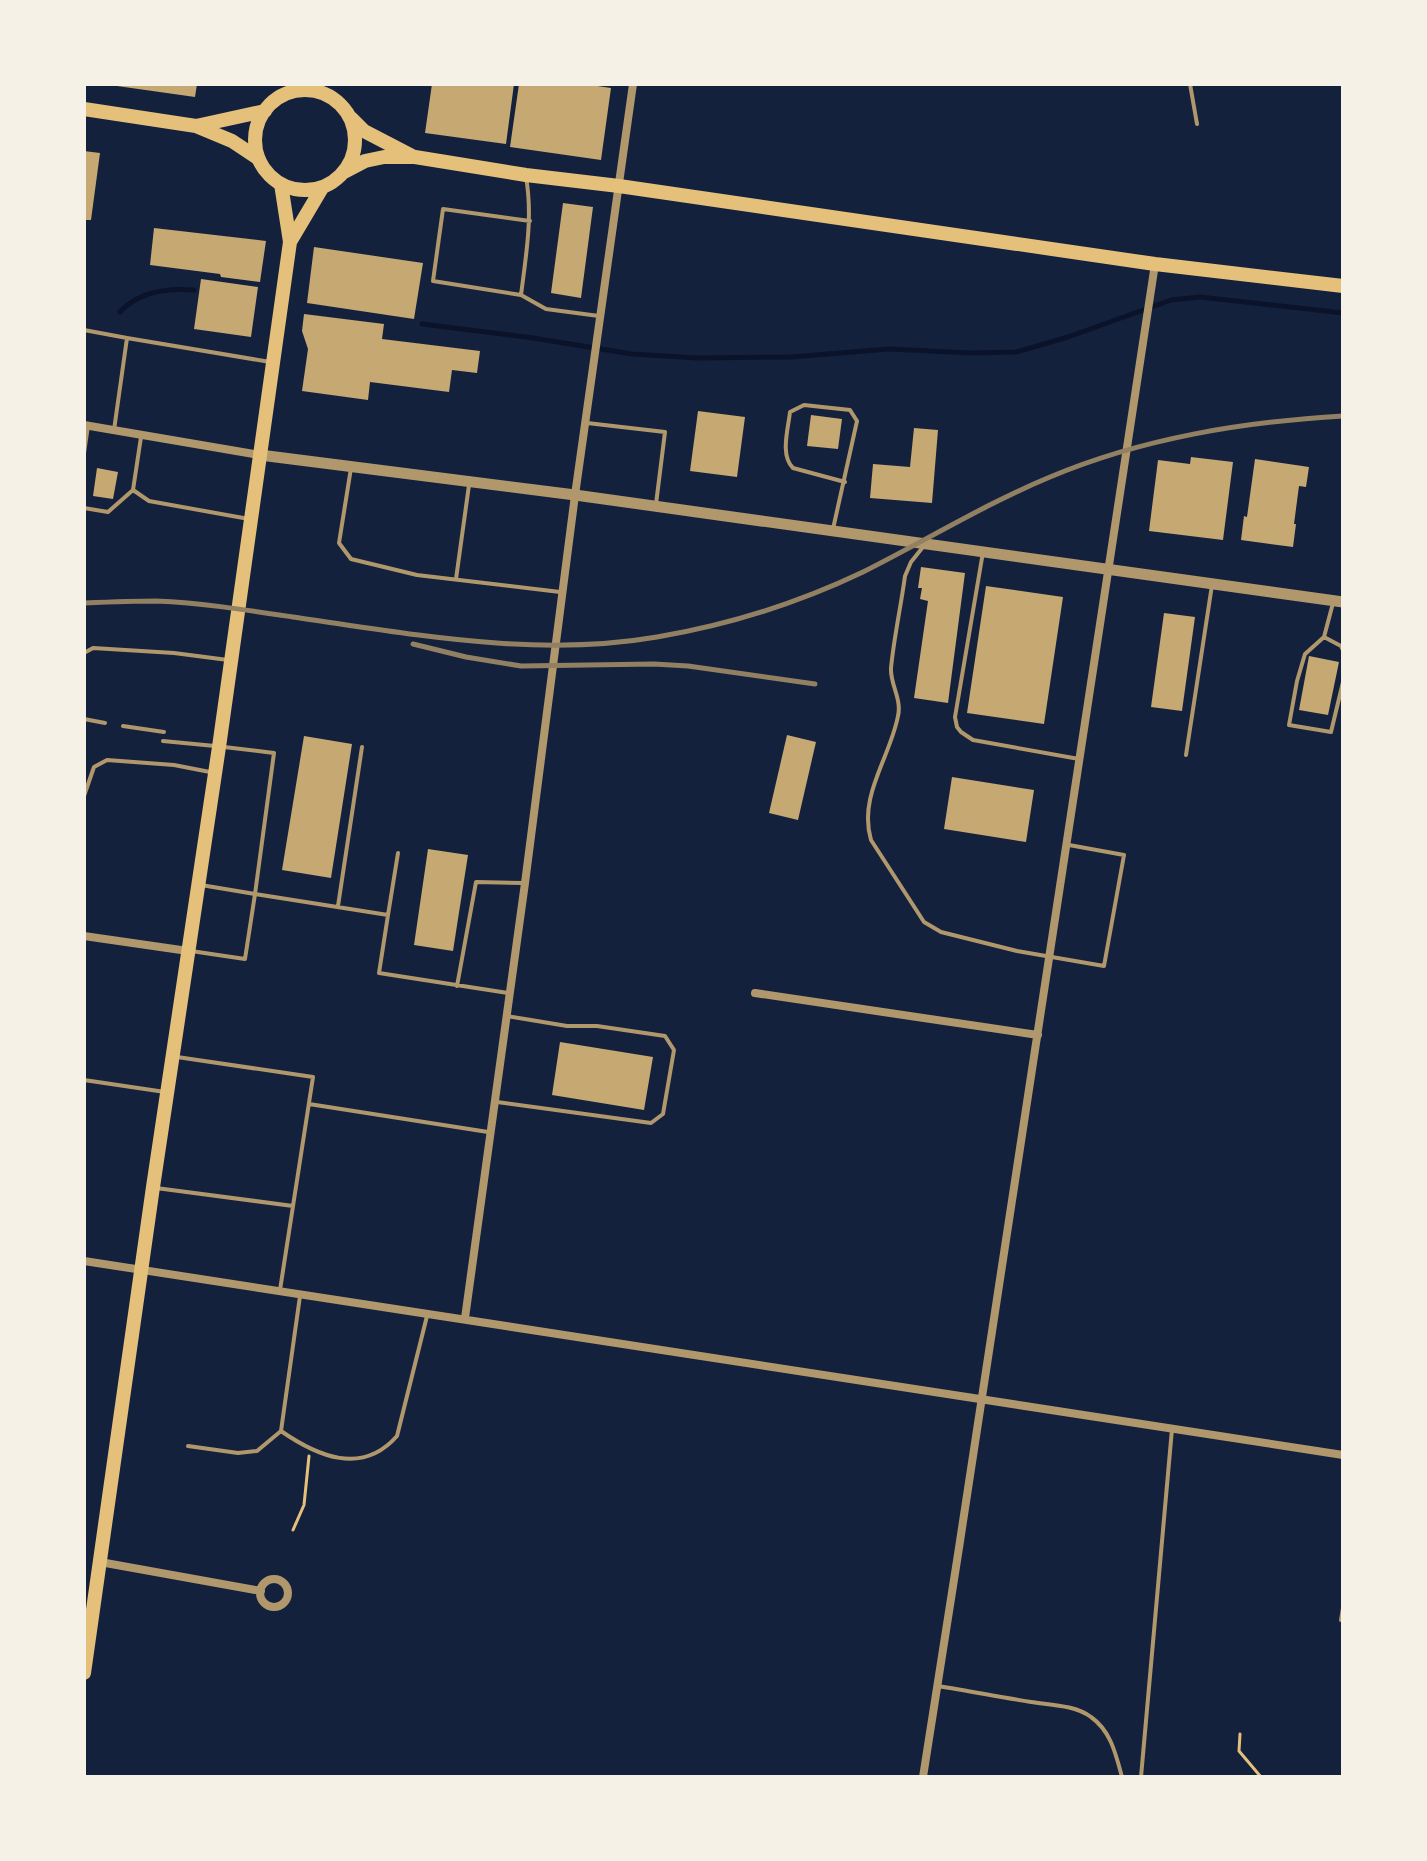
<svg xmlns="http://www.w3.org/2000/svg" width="1427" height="1861" font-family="Quicksand,sans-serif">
<rect width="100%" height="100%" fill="#14213d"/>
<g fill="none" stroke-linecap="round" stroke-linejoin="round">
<!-- stream -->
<path stroke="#0b132b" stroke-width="5" d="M 120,312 C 138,292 167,288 194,290
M 422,324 L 533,338 L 632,354 L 697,358 L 791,357 L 889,349 L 971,353 L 1016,352 L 1068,337 L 1171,300 L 1200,297 L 1343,313"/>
</g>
<!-- building -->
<path fill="#c6a872" d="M 117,84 L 197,84 L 195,97 L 117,86 Z
M 432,84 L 514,84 L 506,144 L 425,133 Z
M 519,84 L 584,84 L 611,88 L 601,160 L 510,147 Z
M 84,151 L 100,153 L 91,220 L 84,220 Z
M 563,203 L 593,207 L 581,298 L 551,293 Z
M 154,228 L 266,241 L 260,282 L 221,277 L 220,274 L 150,265 Z
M 314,247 L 423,263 L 414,319 L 307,303 Z
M 201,279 L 258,287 L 251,337 L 194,329 Z
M 304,314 L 384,324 L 382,339 L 480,351 L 477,373 L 452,370 L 449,392 L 370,382 L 368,400 L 302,391 L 308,349 L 302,331 Z
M 698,411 L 745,417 L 737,477 L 690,471 Z
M 811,415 L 842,419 L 838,449 L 807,446 Z
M 914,428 L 938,430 L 932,503 L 870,498 L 873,464 L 910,467 Z
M 1191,457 L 1233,462 L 1223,540 L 1149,531 L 1158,460 L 1190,464 Z
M 1255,459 L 1309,467 L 1306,487 L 1299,486 L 1294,524 L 1296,524 L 1293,547 L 1241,540 L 1244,516 L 1247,517 Z
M 97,468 L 118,472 L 113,499 L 93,496 Z
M 921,567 L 965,573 L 948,703 L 914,698 L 928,601 L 920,599 L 922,588 L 918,588 Z
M 986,586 L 1063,597 L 1044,724 L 967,713 Z
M 1164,613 L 1195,617 L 1182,711 L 1151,707 Z
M 1309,656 L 1339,662 L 1328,715 L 1299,710 Z
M 787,735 L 816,742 L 798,820 L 769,813 Z
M 304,736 L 352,744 L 331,878 L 282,870 Z
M 952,777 L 1034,790 L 1026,842 L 944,829 Z
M 428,849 L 468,855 L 453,951 L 414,945 Z
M 560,1042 L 653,1057 L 644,1110 L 552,1095 Z"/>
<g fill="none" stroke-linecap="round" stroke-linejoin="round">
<!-- path -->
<path stroke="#e5c07b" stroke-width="3" d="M 293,1530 L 304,1505 L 309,1456
M 1240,1734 L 1239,1751 L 1261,1777"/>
<!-- service -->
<path stroke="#b1986c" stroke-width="4" d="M 1190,84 L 1197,124
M 526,177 C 533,217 526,255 521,295 L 433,281 L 443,209 L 530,221
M 521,295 L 546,309 L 599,316
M 84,330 L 127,338 L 114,430
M 127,338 L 270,362
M 587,423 L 665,432 L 656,504
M 141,437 L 133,490 L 149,501 L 249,519
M 84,453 L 88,426
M 351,468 L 339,543 L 351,559 L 417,575 L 560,592
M 84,508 L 108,512 L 133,490
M 833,529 L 857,421 L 850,410 L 804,405 L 790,412 C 788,430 780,455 793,468 L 845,482
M 923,547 L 911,562 L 905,576 C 901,606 894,637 891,668 C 890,684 902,699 898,716 C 890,758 858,796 871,840 L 924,922 L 941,932 L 1017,951 L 1104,966 L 1124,855 L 1069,845
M 983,552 L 955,717 L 957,727 L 961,732 L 973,740 L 1079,759
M 456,579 L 469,485
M 1333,603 L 1324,637 L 1305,654 L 1297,681 L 1289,725 L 1331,732 L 1343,682
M 1324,637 L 1341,646 L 1343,650
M 84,653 L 93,648 L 174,653 L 228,660
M 84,719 L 105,723
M 123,726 L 164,732
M 1343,732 L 1343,738
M 163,741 L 215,746
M 1186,755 L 1212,585
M 84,796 L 94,767 L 107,760 L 174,765 L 210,772
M 201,885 L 255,894 L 274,753 L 224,747
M 338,906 L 362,747
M 388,915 L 398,853
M 191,951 L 245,959 L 255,894 L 388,915 L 379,973 L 508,993
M 457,986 L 476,882 L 524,883
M 177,1057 L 313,1077 L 280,1290
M 84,1080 L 165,1092
M 497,1102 L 651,1123 L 663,1114 L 674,1050 L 665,1036 L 597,1026 L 567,1026 L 507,1016
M 309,1104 L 488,1132
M 156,1188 L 293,1206
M 281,1431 C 317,1456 362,1476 397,1436 L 427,1316
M 188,1446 L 238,1453 L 257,1451 L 281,1431 L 300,1296
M 1341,1620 L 1343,1608
M 938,1686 C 969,1691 1000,1697 1031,1702 C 1050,1705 1075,1705 1091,1717 C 1111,1731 1116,1755 1122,1777
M 1141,1777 L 1172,1429"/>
<!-- minor -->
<path stroke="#b1986c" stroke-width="8" d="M 84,425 L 260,455
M 84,936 L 188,951
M 755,993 L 1038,1035
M 84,1261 L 1343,1455
M 465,1318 L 525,883 L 575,495 L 633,84
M 100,1562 L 261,1591
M260 1593a14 14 0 1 1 28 0a14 14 0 1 1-28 0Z
M 923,1777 C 1003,1273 1077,768 1155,264"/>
<!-- tertiary -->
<path stroke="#b1986c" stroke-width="11" d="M 260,455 L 575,495 L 1343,602"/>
<!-- primary -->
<path stroke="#e5c07b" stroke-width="14" d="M255 140a50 50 0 1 1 100 0a50 50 0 1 1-100 0Z
M 84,109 L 196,126 L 232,141 L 259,159
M 351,118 L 364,131 L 414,157
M 196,126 L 265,111
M 344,172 L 365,161 L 384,157 L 415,157 L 526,175 L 619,186 L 1155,264 L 1343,286
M 290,242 L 322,188
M 84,1673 L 153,1187 L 219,747 L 290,242 L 281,184"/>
<!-- rail -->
<path stroke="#918062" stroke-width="5" d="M 84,603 C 108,602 132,601 156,601 C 202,603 247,610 293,617 C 412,634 536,658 657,637 C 728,625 798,603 863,572 C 925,541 985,504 1050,477 C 1143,438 1242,422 1343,416
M 413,644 L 466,657 L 521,666 L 654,664 L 688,666 L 815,684"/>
</g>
<!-- border -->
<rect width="1427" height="1861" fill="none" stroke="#f6f1e7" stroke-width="172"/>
</svg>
